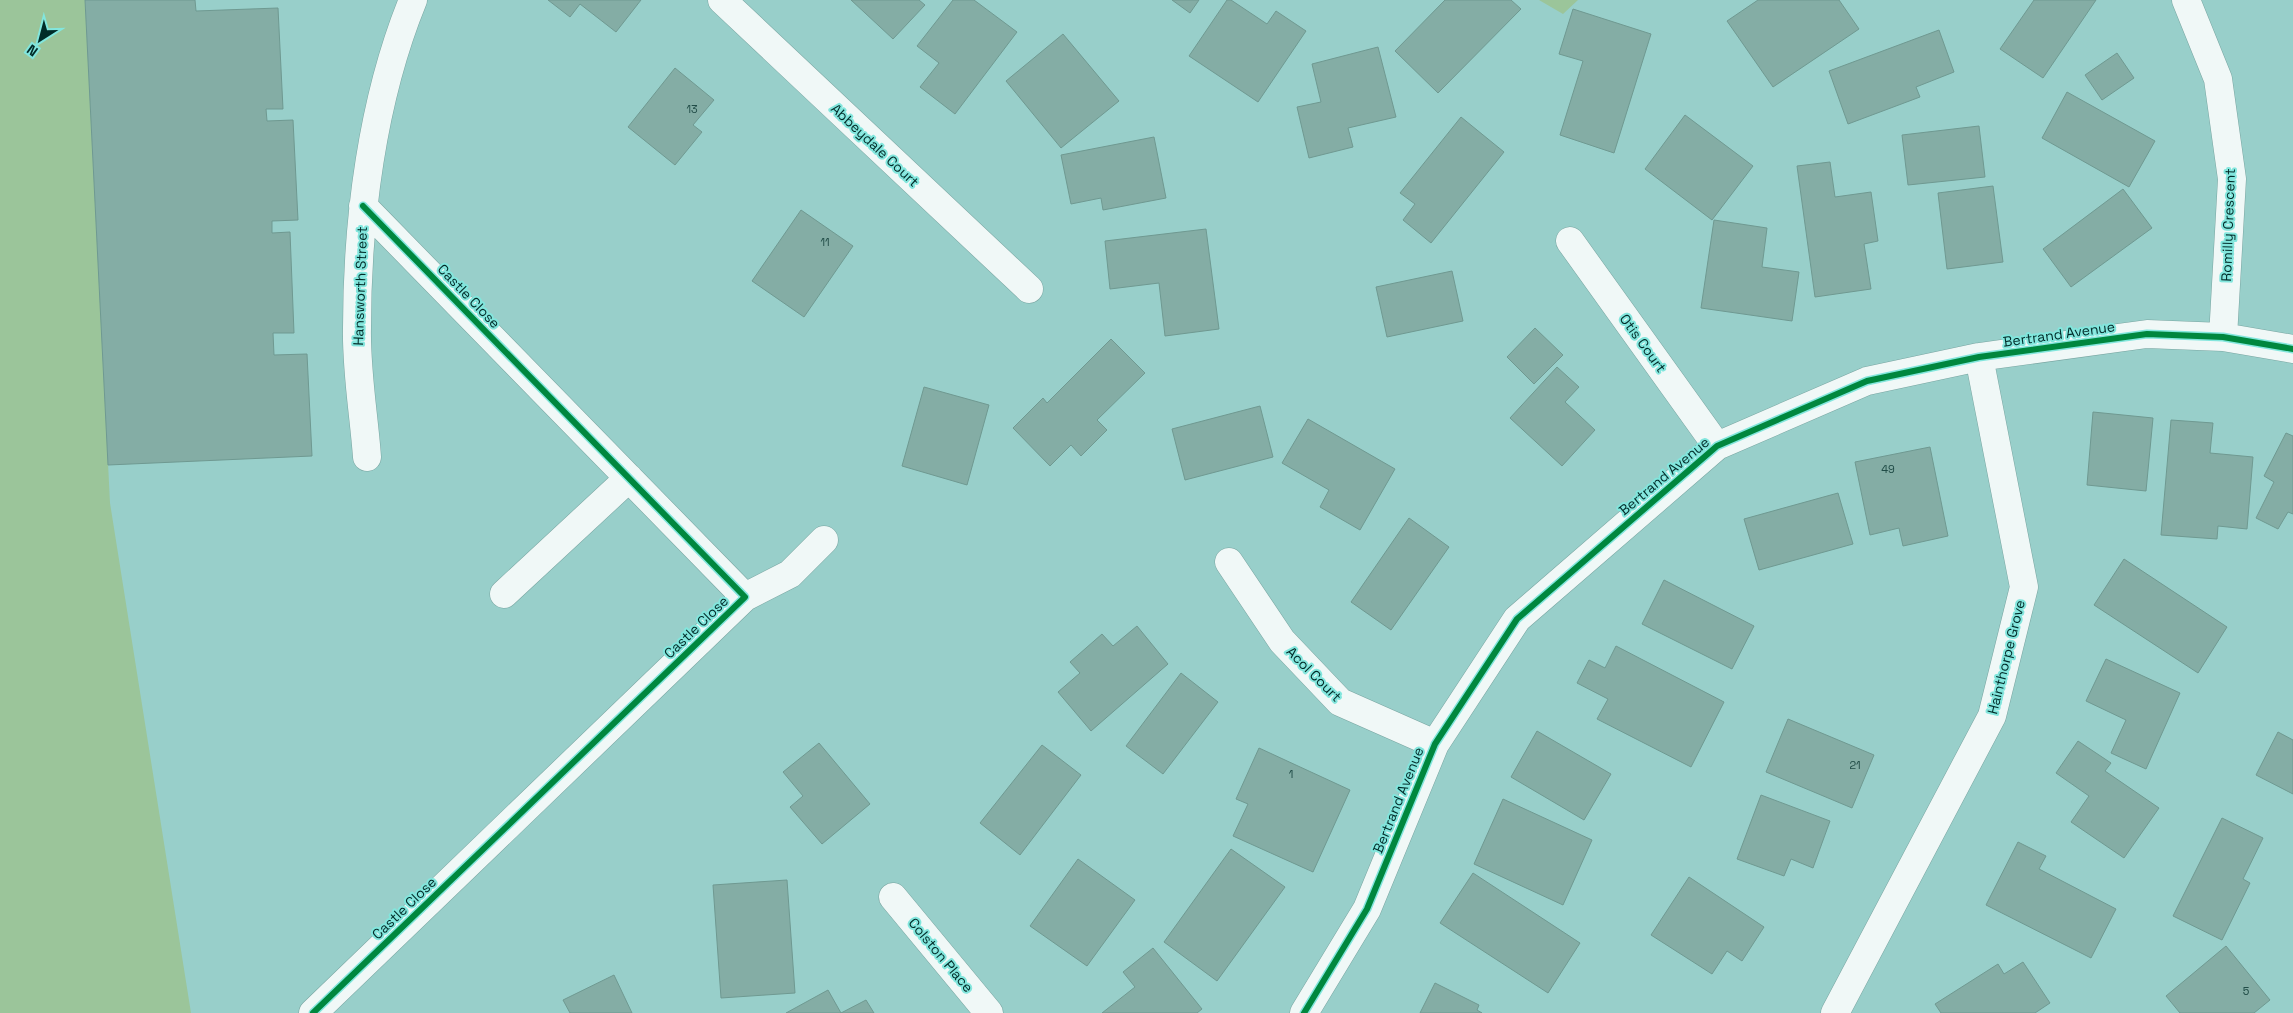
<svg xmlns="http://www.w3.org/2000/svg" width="2293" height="1013" font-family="'Space Grotesk',sans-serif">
<rect width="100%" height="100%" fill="#98cfca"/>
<!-- green -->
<path fill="#9bc59a" d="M 0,0 L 85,0 L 110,503 L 191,1013 L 0,1013 Z
M 1539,0 L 1578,0 L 1563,14 Z"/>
<!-- building -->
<path fill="#84ada5" stroke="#6f9991" d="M 85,0 L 195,0 L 196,11 L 278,8 L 283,109 L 266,109 L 267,121 L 293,120 L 298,220 L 272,221 L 272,233 L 290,232 L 294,333 L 273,333 L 274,355 L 307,354 L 312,456 L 108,465 Z
M 548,0 L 641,0 L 616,32 L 580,4 L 570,17 Z
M 851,0 L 919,0 L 925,5 L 893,39 Z
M 953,0 L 974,0 L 1017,32 L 955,114 L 920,87 L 939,63 L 917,46 Z
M 1172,0 L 1199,0 L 1190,13 Z
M 1227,0 L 1231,0 L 1267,24 L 1276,11 L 1306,31 L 1258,102 L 1189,56 Z
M 1445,0 L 1511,0 L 1521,9 L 1438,93 L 1395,51 Z
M 1758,0 L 1839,0 L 1859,29 L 1773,87 L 1727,21 Z
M 2034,0 L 2096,0 L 2043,78 L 2000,49 Z
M 1573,9 L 1651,34 L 1614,153 L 1560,135 L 1583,61 L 1559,54 Z
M 1939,30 L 1954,72 L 1916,87 L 1920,97 L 1848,124 L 1829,71 Z
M 1063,34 L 1119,101 L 1061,148 L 1006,81 Z
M 1378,47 L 1396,117 L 1348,128 L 1353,147 L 1309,158 L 1297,107 L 1321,102 L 1312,64 Z
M 2117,53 L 2134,78 L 2102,100 L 2085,75 Z
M 675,68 L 714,100 L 693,125 L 702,132 L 675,165 L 628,127 Z
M 2067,92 L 2155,141 L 2129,187 L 2042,138 Z
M 1685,115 L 1753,166 L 1712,220 L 1645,169 Z
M 1461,117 L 1504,152 L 1431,243 L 1403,220 L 1415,204 L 1400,193 Z
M 1979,126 L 1985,177 L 1908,185 L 1902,135 Z
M 1154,137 L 1166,198 L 1103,210 L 1101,198 L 1071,204 L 1061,155 Z
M 1830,162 L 1835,197 L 1871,192 L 1878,241 L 1864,244 L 1871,289 L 1815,297 L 1797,166 Z
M 1993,186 L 2003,262 L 1947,269 L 1938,193 Z
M 2123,189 L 2152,228 L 2071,287 L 2043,249 Z
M 801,210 L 853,246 L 804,317 L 752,281 Z
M 1714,220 L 1767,228 L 1762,267 L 1799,272 L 1792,321 L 1701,308 Z
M 1206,229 L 1219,329 L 1165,336 L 1159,283 L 1110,289 L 1105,241 Z
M 1452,271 L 1463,321 L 1387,337 L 1376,287 Z
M 1535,328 L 1563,355 L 1534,384 L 1507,357 Z
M 1111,339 L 1145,373 L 1097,420 L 1107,430 L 1081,456 L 1071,445 L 1050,466 L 1013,428 L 1043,398 L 1047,403 Z
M 1557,367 L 1579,387 L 1565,402 L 1595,430 L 1562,466 L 1510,418 Z
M 924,387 L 989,405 L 967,485 L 902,466 Z
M 1260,406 L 1273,457 L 1185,480 L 1172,429 Z
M 2093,412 L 2153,418 L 2146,491 L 2087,485 Z
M 1308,419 L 1395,469 L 1360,530 L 1320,507 L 1329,490 L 1282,463 Z
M 2171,420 L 2213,423 L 2210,453 L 2253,457 L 2247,529 L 2218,526 L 2217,539 L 2161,535 Z
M 2286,433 L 2293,436 L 2293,514 L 2288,512 L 2278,529 L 2256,518 L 2274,482 L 2264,476 Z
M 1930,447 L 1948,536 L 1903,546 L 1899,528 L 1870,535 L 1855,462 Z
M 1838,493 L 1853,544 L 1759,570 L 1744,519 Z
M 1409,518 L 1449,547 L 1391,630 L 1351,602 Z
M 2124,559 L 2227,627 L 2198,673 L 2094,605 Z
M 1664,580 L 1754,626 L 1732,669 L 1642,624 Z
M 1137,626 L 1168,664 L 1091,731 L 1058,692 L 1080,673 L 1070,662 L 1102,634 L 1113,646 Z
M 1616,646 L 1724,702 L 1691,767 L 1597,719 L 1608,699 L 1577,683 L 1589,660 L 1605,668 Z
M 2106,659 L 2180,693 L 2146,769 L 2111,753 L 2126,720 L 2086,701 Z
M 1181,673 L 1218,702 L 1163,774 L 1126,746 Z
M 1788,719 L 1874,755 L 1852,808 L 1766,772 Z
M 1537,731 L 1611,774 L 1584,820 L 1511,777 Z
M 2278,732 L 2293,740 L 2293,794 L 2256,775 Z
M 2078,741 L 2111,763 L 2105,771 L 2159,808 L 2124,858 L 2071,822 L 2089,796 L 2056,773 Z
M 819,743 L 870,804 L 822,844 L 790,807 L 803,796 L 783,772 Z
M 1042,745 L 1081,775 L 1020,855 L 980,823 Z
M 1259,748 L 1350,790 L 1313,872 L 1233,836 L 1248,804 L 1236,799 Z
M 1761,795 L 1830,821 L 1813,868 L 1791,859 L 1784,876 L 1737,859 Z
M 1503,799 L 1592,840 L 1563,905 L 1474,864 Z
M 2222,818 L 2263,838 L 2243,879 L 2250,883 L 2222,940 L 2173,916 Z
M 2018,842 L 2046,856 L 2039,869 L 2116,909 L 2091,958 L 1986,905 Z
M 1231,849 L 1285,887 L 1217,981 L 1164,942 Z
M 1078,859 L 1135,900 L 1087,966 L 1030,926 Z
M 1473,873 L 1580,943 L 1548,993 L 1440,923 Z
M 1689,877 L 1764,927 L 1742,961 L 1727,951 L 1712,974 L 1651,935 Z
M 787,880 L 795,993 L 721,998 L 713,885 Z
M 2226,946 L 2270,1000 L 2254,1013 L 2180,1013 L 2166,996 Z
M 1153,948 L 1202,1009 L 1197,1013 L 1102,1013 L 1135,987 L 1123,972 Z
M 2023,962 L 2050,1003 L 2035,1013 L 1941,1013 L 1935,1004 L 1998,964 L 2004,974 Z
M 614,975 L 632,1013 L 570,1013 L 563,1000 Z
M 1435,983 L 1479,1005 L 1477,1010 L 1482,1013 L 1420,1013 Z
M 828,990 L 841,1013 L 786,1013 Z
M 866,1000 L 874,1013 L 841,1013 Z"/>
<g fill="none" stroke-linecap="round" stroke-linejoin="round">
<defs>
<path id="minor" d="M 722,0 L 1029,289
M 2186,0 L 2218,79 L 2232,179 L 2223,337
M 1570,241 L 1717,446
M 367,457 C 364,415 356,371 357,328 C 357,220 372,100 413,0
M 1229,562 L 1282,641 L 1340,702 L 1435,744
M 504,594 L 629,478
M 745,597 L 790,574 L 824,540
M 893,897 L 989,1013
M 313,1013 L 745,597 L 363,206
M 1304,1013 L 1367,909 L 1435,744 L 1517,619 L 1717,446 L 1867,381 L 1979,357 L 2147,334 L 2223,337 L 2293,349
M 1835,1013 L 1992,716 L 2024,587 L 1979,357"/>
</defs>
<!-- minor casing -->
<use href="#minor" stroke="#78a5a1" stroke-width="29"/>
<!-- minor -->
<use href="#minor" stroke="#f0f8f7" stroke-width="28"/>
<defs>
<path id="cycleway" d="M 313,1013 L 745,597 L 363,206
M 1304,1013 L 1367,909 L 1435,744 L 1517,619 L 1717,446 L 1867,381 L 1979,357 L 2147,334 L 2223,337 L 2293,349"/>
</defs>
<!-- cycleway casing -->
<use href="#cycleway" stroke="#82e6dd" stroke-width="9"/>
<!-- cycleway -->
<use href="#cycleway" stroke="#00873e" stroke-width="6"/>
</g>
<g text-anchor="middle" stroke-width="4" stroke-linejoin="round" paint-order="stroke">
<!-- number labels -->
<g font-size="11" fill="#214c47">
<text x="692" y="113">13</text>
<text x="825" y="246">11</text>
<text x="1888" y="473">49</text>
<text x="1855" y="769">21</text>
<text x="1291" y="778">1</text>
<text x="2246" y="995">5</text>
</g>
<!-- street labels -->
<g font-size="14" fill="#002b28" stroke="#82e6dd">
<text transform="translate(875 145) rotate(43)" y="5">Abbeydale Court</text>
<text transform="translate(2228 225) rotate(-88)" y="5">Romilly Crescent</text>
<text transform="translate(360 286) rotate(-88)" y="5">Hansworth Street</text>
<text transform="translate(469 296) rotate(46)" y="5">Castle Close</text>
<text transform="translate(2059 334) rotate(-8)" y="5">Bertrand Avenue</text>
<text transform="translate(1643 343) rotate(54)" y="5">Otis Court</text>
<text transform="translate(1664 476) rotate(-40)" y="5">Bertrand Avenue</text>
<text transform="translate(696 627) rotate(-44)" y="5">Castle Close</text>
<text transform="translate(2006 657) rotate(-76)" y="5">Hainthorpe Grove</text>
<text transform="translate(1314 674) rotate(45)" y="5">Acol Court</text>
<text transform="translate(1398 800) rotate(-68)" y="5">Bertrand Avenue</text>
<text transform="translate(404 908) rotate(-44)" y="5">Castle Close</text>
<text transform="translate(941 955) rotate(50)" y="5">Colston Place</text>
</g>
</g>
<!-- north arrow -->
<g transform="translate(40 40) rotate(216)" stroke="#82e6dd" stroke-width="4" paint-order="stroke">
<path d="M0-4L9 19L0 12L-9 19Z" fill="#002b28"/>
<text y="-8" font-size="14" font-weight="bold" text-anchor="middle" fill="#002b28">N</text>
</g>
</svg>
